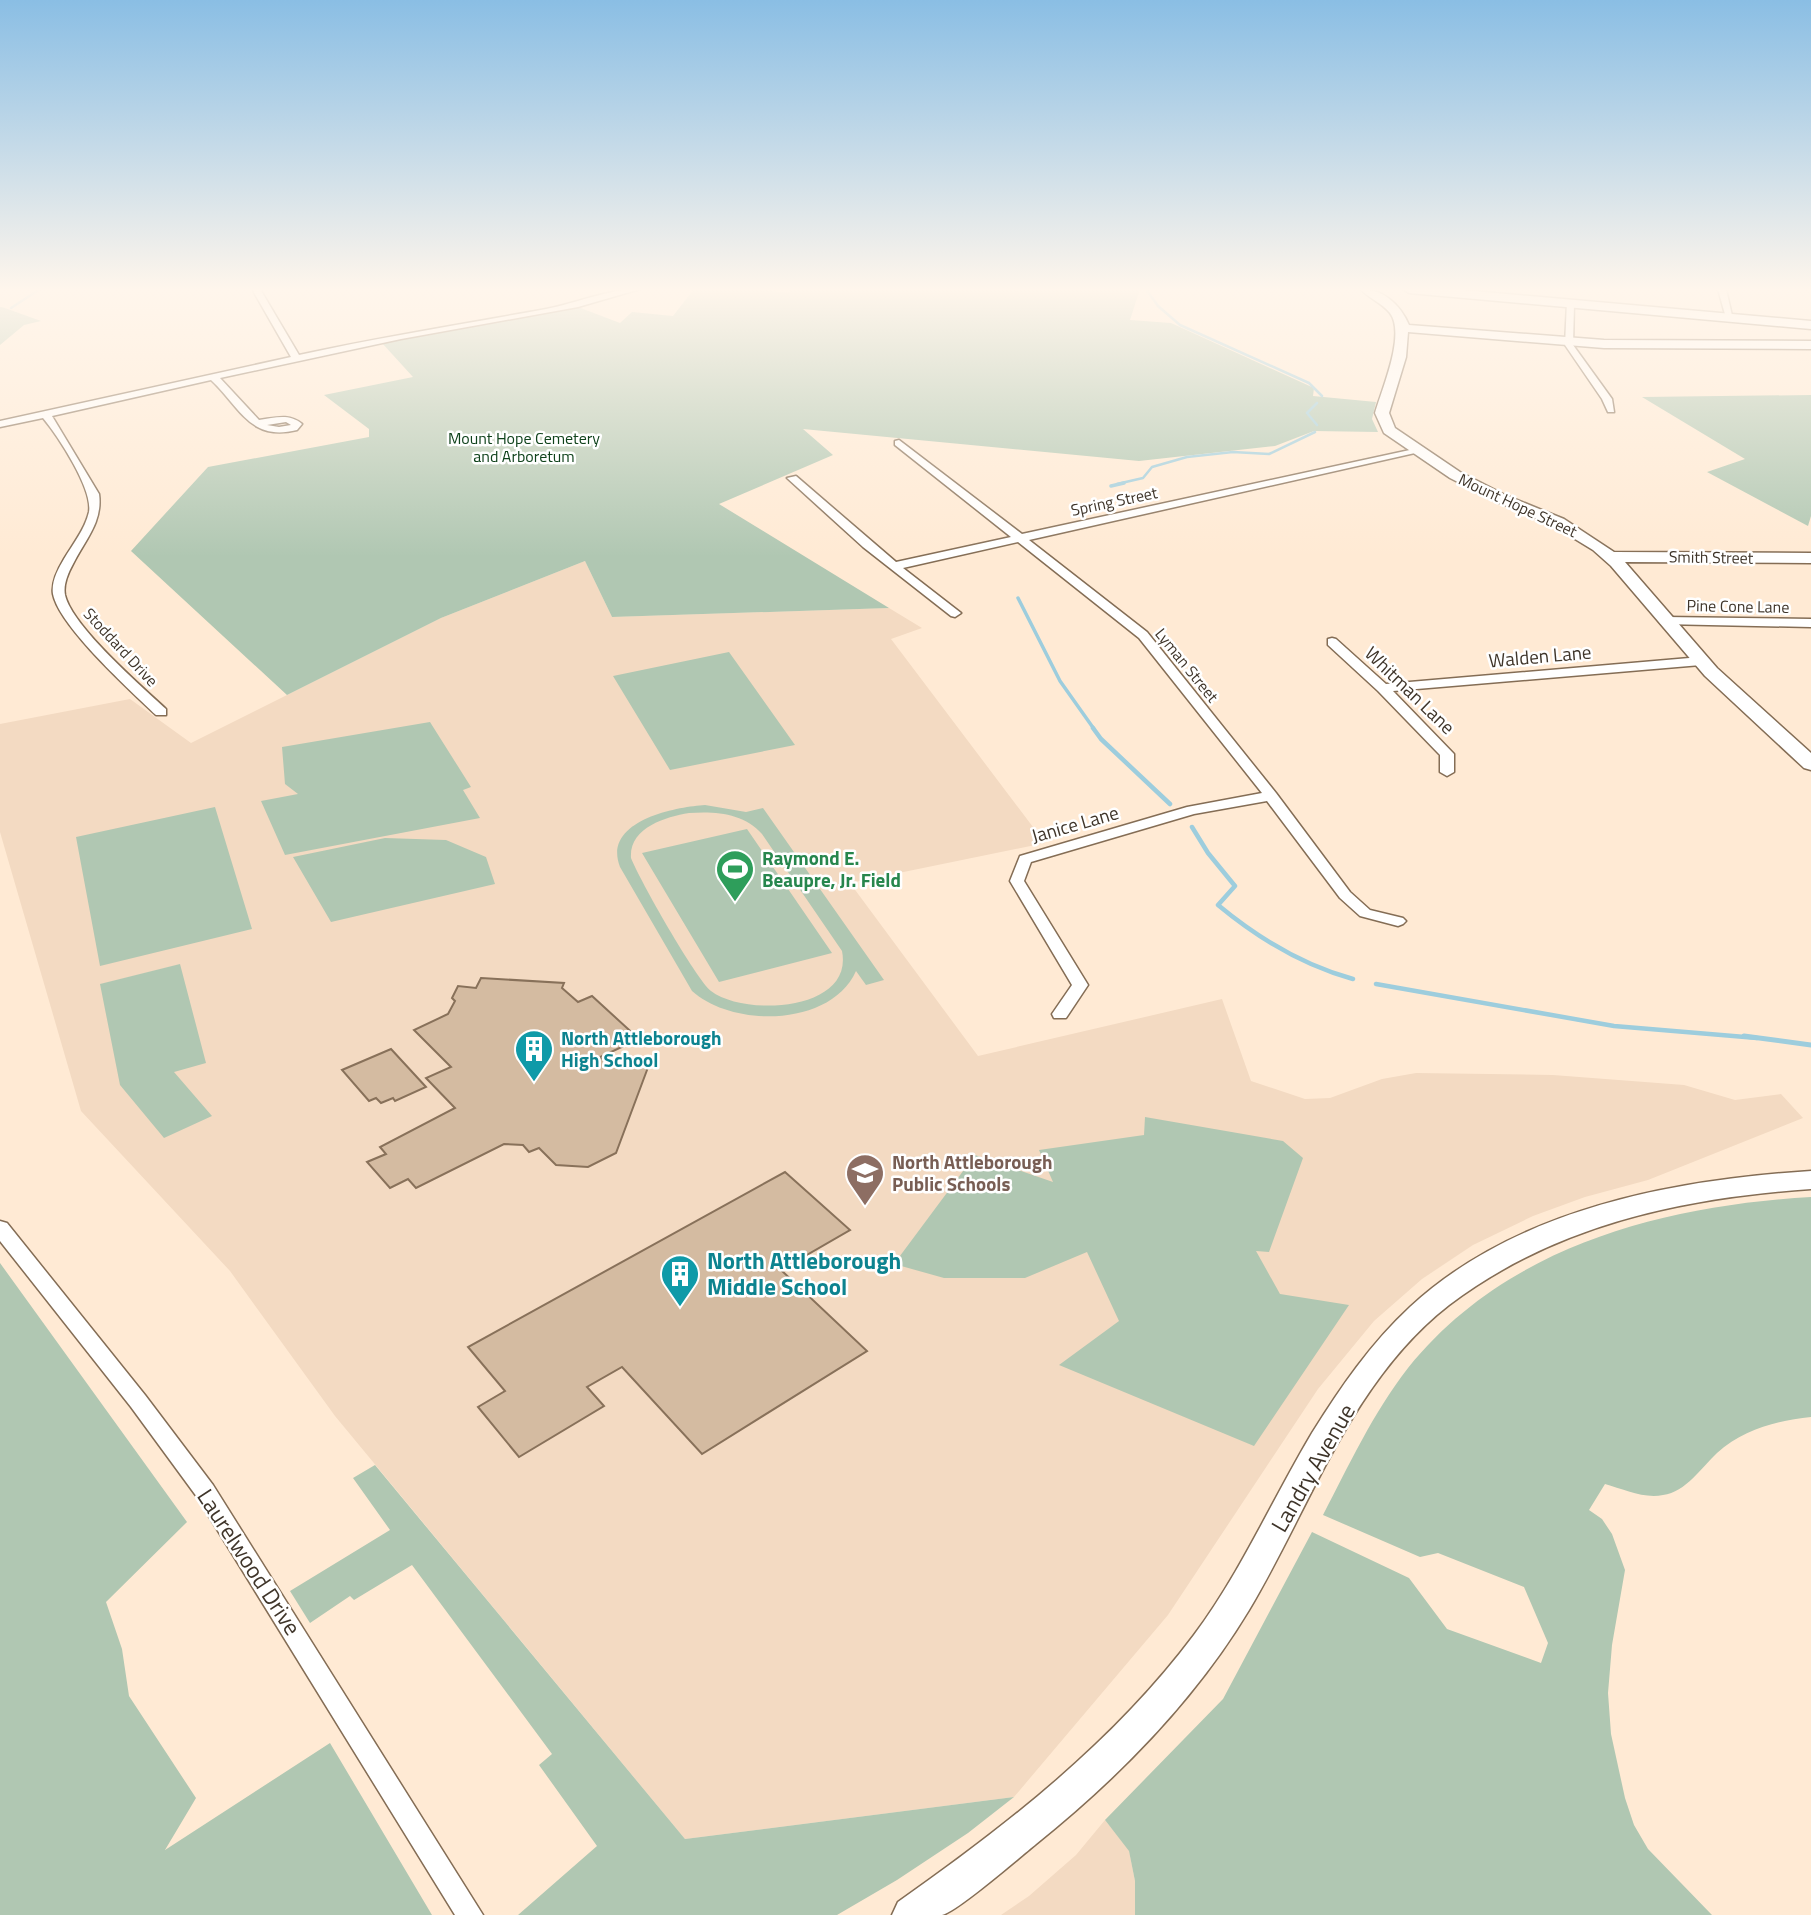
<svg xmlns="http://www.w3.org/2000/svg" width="1811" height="1915" font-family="'Titillium Web',sans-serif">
<rect width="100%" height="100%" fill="#ffead4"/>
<!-- built -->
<path fill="#f3dac2" d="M 585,561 L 612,617 L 889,608 L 922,628 L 891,639 L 1045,843 L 850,883 L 978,1056 L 1222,999 L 1251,1081 L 1305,1099 L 1330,1098 L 1382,1079 L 1416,1073 L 1553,1075 L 1684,1085 L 1735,1100 L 1781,1094 L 1803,1118 L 1648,1180 L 1585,1197 L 1533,1216 L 1473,1245 L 1422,1279 L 1374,1321 L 1318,1389 L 1168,1615 L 1014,1797 L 685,1839 L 335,1416 L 230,1271 L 81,1111 L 0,832 L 0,724 L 130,699 L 191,743 L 441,618 Z
M 1105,1820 L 1129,1850 L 1135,1881 L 1135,1915 L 1001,1915 L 1029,1896 L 1076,1855 Z"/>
<!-- green -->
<path fill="#b0c7b2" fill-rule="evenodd" d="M 694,289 L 758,289 L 788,293 L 791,289 L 1140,289 L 1130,320 L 1171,323 L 1314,388 L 1313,396 L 1376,402 L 1372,419 L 1378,432 L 1314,431 L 1275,446 L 1139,461 L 803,429 L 833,455 L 719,504 L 889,608 L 612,617 L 585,561 L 441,618 L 287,695 L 131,551 L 208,467 L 369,437 L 369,429 L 324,395 L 413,377 L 382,343 L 578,307 L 620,323 L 632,312 L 673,316 Z
M 0,307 L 2,307 L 41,321 L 24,325 L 0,345 Z
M 1811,395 L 1811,516 L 1808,526 L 1707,472 L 1745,459 L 1642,397 Z
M 729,652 L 795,745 L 670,770 L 613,676 Z
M 430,722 L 471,787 L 463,790 L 480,818 L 285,855 L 261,801 L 298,794 L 285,784 L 282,747 Z
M 705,805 L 746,812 L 763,808 L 884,980 L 866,985 L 856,971 C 831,1027 733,1028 692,991 L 620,867 C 602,821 675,807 705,805 ZM 689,813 C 715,811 744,813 762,834 L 842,951 C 854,1011 745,1017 711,991 C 696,979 639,879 631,858 C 629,828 665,817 689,813 Z
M 215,807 L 252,929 L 100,966 L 76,837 Z
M 747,829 L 832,953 L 719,982 L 642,853 Z
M 385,838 L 446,840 L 486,857 L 495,884 L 331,922 L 293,857 Z
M 180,964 L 206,1063 L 174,1072 L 212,1116 L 164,1138 L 120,1085 L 100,984 Z
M 1145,1117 L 1283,1141 L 1303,1158 L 1269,1252 L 1256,1251 L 1280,1294 L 1349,1305 L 1254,1446 L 1059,1365 L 1119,1321 L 1087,1252 L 1025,1278 L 944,1278 L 894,1264 L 975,1155 L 1053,1182 L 1039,1150 L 1144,1135 Z
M 1811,1197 L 1811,1417 C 1776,1421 1744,1429 1717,1453 C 1701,1468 1686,1492 1663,1495 C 1644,1499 1623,1489 1605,1484 L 1589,1510 L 1602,1519 L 1612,1534 L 1625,1570 L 1612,1645 L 1608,1693 L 1611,1734 L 1625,1798 L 1634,1825 L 1648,1849 L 1712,1915 L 1135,1915 L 1135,1881 L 1129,1851 L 1105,1820 L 1223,1699 L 1312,1532 L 1409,1578 L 1447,1629 L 1541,1663 L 1548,1643 L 1524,1587 L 1438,1553 L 1420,1557 L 1323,1515 C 1349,1465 1373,1413 1408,1368 C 1506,1246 1662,1206 1811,1197 Z
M 0,1263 L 187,1522 L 106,1602 L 122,1649 L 129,1696 L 196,1798 L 165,1850 L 330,1743 L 432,1915 L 0,1915 Z
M 375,1465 L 685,1839 L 1014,1797 L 968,1833 L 897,1880 L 837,1915 L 518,1915 L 597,1846 L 539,1765 L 552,1754 L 412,1565 L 354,1600 L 350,1596 L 310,1623 L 290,1591 L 390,1530 L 353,1478 Z"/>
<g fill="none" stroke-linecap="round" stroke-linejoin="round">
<!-- stream-far3 -->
<path stroke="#9dcddd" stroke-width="2.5" d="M 1146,289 L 1158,306 L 1180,325 L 1309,383 L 1322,396
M 11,308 L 40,289
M 1317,403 L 1307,413 L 1317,425
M 1117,484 L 1143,478 L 1152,467 L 1187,457 L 1233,452 L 1269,454 L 1315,432"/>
<!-- stream-far2 -->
<path stroke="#9dcddd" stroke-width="3.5" d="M 1111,486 L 1124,483
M 1018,598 L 1060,681 L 1094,729"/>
<!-- stream-far1 -->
<path stroke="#9dcddd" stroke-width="4.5" d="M 1093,728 L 1101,739 L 1170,804
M 1192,827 L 1208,853 L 1235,886 L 1218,905 C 1259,939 1302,965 1353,979
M 1376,984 L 1614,1026 L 1757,1038"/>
<!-- stream -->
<path stroke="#9dcddd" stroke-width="5" d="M 1744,1036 L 1811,1045"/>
</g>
<!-- building -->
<path fill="#d4bba1" stroke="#88715a" stroke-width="2" d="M 481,978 L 564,983 L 562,988 L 578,1002 L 592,996 L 639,1039 L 598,1058 L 650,1062 L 616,1153 L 588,1167 L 556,1165 L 539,1148 L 529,1152 L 523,1145 L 504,1144 L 416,1188 L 408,1179 L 390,1188 L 367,1162 L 386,1154 L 380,1147 L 455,1108 L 426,1078 L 451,1067 L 414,1030 L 448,1014 L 455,1001 L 452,998 L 458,986 L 476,988 Z
M 391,1049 L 426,1087 L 395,1101 L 393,1098 L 381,1103 L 376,1098 L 369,1101 L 342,1070 Z
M 785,1172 L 850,1230 L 781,1270 L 867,1351 L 702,1454 L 622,1367 L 587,1387 L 604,1406 L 519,1457 L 478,1407 L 505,1391 L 468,1347 Z"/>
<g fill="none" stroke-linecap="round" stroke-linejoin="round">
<defs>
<path id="street" d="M 252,289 L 260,289 L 299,355 C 381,337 464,324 546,309 C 577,303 609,289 640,289 L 578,307 L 401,339 L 220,378 L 259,420 C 275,418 289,413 302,424 L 297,430 C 250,442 240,407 211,380 L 52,416 L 99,494 C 103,522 85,540 73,564 C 68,573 63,585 65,595 C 72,626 141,686 166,709 L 166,715 L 156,715 C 131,691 59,626 53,594 C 51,582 58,569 64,559 C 73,544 85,529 89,512 C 93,489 58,436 43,418 L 0,427 L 0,421 L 291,357 ZM 286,422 L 291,425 L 279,427 L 267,425 Z
M 1718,289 L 1726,289 L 1733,320 L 1726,318 Z
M 1567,302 L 1574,304 L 1573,345 L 1612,399 L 1614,412 L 1608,412 L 1602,399 L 1565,345 Z
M 899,440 L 1022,534 L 1419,448 L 1419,452 L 1415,453 L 1029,540 L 1147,632 L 1276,793 L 1350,892 L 1370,910 L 1403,918 L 1406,921 L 1403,924 L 1398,926 L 1360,916 L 1340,898 L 1267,801 L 1194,814 L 1031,862 L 1024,881 L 1088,985 L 1066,1018 L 1054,1018 L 1052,1014 L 1072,985 L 1010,881 L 1020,856 L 1187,807 L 1262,793 L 1139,638 L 1018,542 L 903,568 L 961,613 L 955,617 L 951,616 L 863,547 L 787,478 L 796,476 L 896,562 L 1011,537 L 895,445 L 895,441 Z
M 1665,617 L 1811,619 L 1811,627 L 1661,624 L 1659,621 Z
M 1332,638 L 1336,639 L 1386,684 L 1701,657 L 1707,661 L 1701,665 L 1393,691 L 1454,754 L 1454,772 L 1447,776 L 1440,772 L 1440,755 L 1378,691 L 1328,645 L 1328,639 Z
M 0,1221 L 7,1223 L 145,1395 L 213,1485 L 483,1915 L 455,1915 L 197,1497 L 131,1407 L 0,1241 Z"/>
<path id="secondary" d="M 1360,289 C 1383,289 1400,304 1409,325 L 1604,340 L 1811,341 L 1811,349 L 1604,348 L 1408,332 L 1406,357 L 1389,413 L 1395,428 L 1460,472 L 1505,495 L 1564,519 L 1614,552 L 1811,553 L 1811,563 L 1625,562 L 1717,668 L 1811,753 L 1811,770 L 1804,768 L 1705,676 L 1611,566 L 1593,550 L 1552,525 L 1495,501 L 1450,478 L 1384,433 L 1375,413 C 1382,389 1406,334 1390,313 C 1382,303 1369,298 1360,289 Z
M 1403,289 L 1451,289 L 1811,321 L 1811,329 L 1409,293 Z
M 1811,1171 L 1811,1189 C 1681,1198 1555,1225 1449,1305 C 1351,1381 1310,1508 1249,1610 C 1195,1700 1117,1779 1036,1844 C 1020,1857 957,1912 942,1915 C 927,1915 907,1915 892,1915 L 898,1902 C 1006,1826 1114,1742 1194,1635 C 1241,1572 1272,1500 1312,1433 C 1340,1388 1371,1343 1410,1307 C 1516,1209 1672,1180 1811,1171 Z"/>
</defs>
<!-- street casing -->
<use href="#street" stroke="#846d55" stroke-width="3"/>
<!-- secondary casing -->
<use href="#secondary" stroke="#846d55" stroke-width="3"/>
<!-- street -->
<use href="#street" fill="#fff" fill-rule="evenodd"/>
<!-- secondary -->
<use href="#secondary" fill="#fff" fill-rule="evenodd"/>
</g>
<!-- sky -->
<linearGradient id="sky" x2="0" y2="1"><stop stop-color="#8abee4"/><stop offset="0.52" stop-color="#fff6ec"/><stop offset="1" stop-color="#fff6ec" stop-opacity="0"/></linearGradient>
<rect width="1811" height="557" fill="url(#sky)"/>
<!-- icons -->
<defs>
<symbol id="stadium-pin" viewBox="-11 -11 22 30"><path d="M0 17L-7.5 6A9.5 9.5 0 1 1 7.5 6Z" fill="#2e9e5b" stroke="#fff"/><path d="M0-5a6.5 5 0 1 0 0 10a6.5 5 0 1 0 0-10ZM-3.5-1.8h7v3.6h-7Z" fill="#fff"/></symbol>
<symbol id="building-pin" viewBox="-11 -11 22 30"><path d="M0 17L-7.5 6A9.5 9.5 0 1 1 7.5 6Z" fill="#0f9aa8" stroke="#fff"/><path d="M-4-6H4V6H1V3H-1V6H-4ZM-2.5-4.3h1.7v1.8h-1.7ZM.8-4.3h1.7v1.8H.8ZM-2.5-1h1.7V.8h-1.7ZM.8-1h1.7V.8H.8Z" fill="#fff"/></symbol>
<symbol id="school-pin" viewBox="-11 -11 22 30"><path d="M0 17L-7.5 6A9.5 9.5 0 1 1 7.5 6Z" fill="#8d6e63" stroke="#fff"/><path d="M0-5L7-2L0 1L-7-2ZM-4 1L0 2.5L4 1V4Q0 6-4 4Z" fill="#fff"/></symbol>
</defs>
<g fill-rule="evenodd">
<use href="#stadium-pin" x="713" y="847" width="44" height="60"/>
<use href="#building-pin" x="512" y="1027" width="44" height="60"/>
<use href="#school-pin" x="843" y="1151" width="44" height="60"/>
<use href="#building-pin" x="658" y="1252" width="44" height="60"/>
</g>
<g text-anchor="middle" stroke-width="5" stroke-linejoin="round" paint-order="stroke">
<!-- far-park labels -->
<g font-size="16" fill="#0f421b" stroke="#fff">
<text x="524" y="444">Mount Hope Cemetery<tspan x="524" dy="18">and Arboretum</tspan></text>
</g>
<!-- far-street labels -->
<g font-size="16" fill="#3f352a" stroke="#fff">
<text transform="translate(1114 501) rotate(-12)" y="6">Spring Street</text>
<text transform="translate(1518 505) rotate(25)" y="6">Mount Hope Street</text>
<text transform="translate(1711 557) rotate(1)" y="6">Smith Street</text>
<text transform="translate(1738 606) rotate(1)" y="6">Pine Cone Lane</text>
<text transform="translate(121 647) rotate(47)" y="6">Stoddard Drive</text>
<text transform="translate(1187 665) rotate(51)" y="6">Lyman Street</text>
</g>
<!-- street labels -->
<g font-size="19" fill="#3f352a" stroke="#fff">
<text transform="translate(1540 656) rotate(-5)" y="7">Walden Lane</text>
<text transform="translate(1410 690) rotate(44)" y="7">Whitman Lane</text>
<text transform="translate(1075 824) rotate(-16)" y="7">Janice Lane</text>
</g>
<!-- leisure labels -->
<g font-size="19" font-weight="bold" fill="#27864d" stroke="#fff" text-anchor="start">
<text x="762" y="865">Raymond E.<tspan x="762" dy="22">Beaupre, Jr. Field</tspan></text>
</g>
<!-- culture labels -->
<g font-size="19" font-weight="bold" fill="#0d838f" stroke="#fff" text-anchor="start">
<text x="561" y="1045">North Attleborough<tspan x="561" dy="22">High School</tspan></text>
</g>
<!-- education labels -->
<g font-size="19" font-weight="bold" fill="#785e54" stroke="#fff" text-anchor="start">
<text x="892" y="1169">North Attleborough<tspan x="892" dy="22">Public Schools</tspan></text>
</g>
<!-- near-culture labels -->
<g font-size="23" font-weight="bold" fill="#0d838f" stroke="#fff" text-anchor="start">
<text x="707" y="1269">North Attleborough<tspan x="707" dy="26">Middle School</tspan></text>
</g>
<!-- near-street labels -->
<g font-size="23" fill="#3f352a" stroke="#fff">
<text transform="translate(1313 1468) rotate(-60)" y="8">Landry Avenue</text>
<text transform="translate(249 1562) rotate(57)" y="8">Laurelwood Drive</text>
</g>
</g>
</svg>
